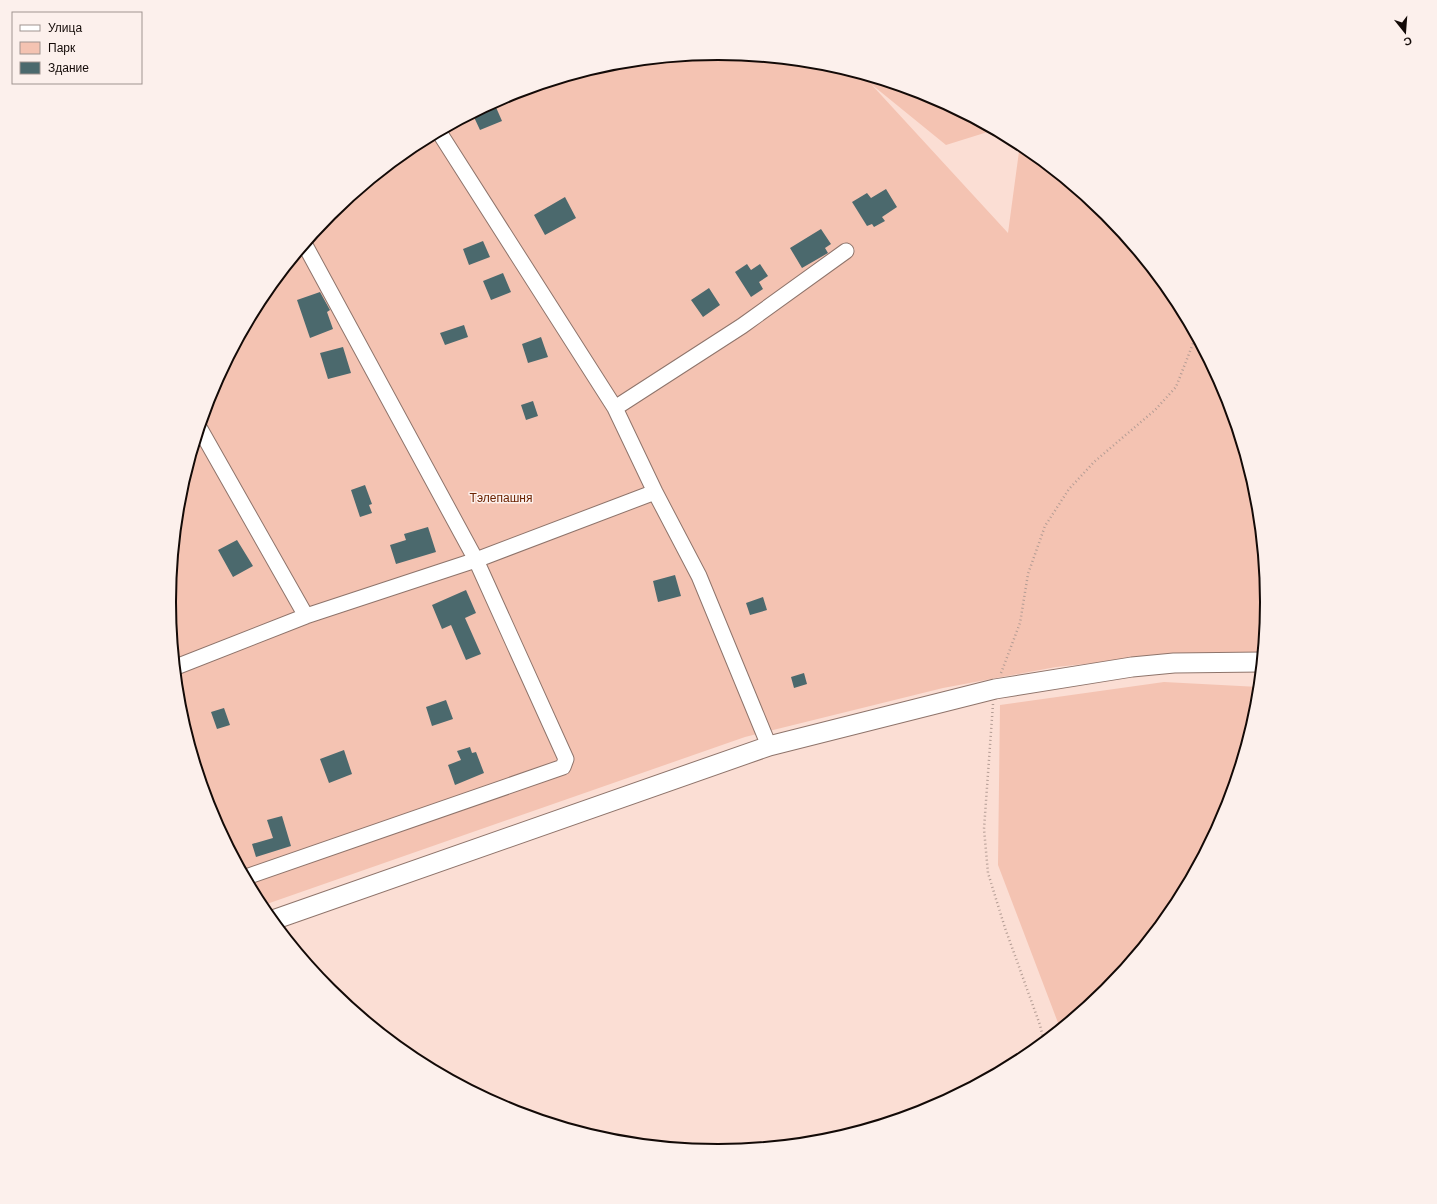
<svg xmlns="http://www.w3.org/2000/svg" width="1437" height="1204" font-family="Helvetica,sans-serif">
<rect width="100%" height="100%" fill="#fbded4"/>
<!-- green -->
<path fill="#f4c3b2" d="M 719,53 L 826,64 L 929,95 L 994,130 L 946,145 L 871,84 L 1008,233 L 1020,144 L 1107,214 L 1175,297 L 1226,392 L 1257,495 L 1267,602 L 1263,652 L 1170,655 L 1056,667 L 943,688 L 745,737 L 261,906 L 211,812 L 180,709 L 170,602 L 180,495 L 211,392 L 262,297 L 330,214 L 414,145 L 509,95 L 612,64 Z
M 1164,682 L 1259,687 L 1257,709 L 1226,812 L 1175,907 L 1107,990 L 1060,1028 L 998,865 L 1000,705 Z"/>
<!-- building -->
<path fill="#4b696d" d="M 495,105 L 502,121 L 480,130 L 473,115 Z
M 886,189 L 897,207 L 882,217 L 885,221 L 874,227 L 872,224 L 867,226 L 852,202 L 867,193 L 871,198 Z
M 565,197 L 576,218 L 545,235 L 534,215 Z
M 821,229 L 831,244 L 825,248 L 828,253 L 802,268 L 790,248 Z
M 483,241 L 490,257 L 469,265 L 463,249 Z
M 747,264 L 751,270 L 760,264 L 768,276 L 759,282 L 763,289 L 751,297 L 735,272 Z
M 503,273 L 511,292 L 491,300 L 483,281 Z
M 709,288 L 720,305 L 703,317 L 691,300 Z
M 320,292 L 330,310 L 327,312 L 333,329 L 310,338 L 297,300 Z
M 464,325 L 468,337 L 445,345 L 440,333 Z
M 541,337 L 548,357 L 528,363 L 522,344 Z
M 343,347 L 351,373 L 328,379 L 320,353 Z
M 533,401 L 538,416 L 526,420 L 521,405 Z
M 365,485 L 372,504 L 369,505 L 372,513 L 360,517 L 351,490 Z
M 428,527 L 436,552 L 396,564 L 390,545 L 406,540 L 404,534 Z
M 237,540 L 253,566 L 233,577 L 218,550 Z
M 675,575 L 681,596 L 658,602 L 653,581 Z
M 466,590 L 476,613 L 465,618 L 481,654 L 466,660 L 451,625 L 442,629 L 432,605 Z
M 763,597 L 767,610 L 750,615 L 746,603 Z
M 804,673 L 807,684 L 794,688 L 791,677 Z
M 446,700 L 453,719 L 432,726 L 426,707 Z
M 224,708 L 230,725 L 217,729 L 211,712 Z
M 470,747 L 472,753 L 476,752 L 484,773 L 455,785 L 448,765 L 461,760 L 457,751 Z
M 344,750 L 352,774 L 329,783 L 320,759 Z
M 282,816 L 291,846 L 256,857 L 252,844 L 273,838 L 267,820 Z"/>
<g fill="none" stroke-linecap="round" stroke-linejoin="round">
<defs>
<path id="minor" d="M 439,132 L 615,408 L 655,492 L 699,576 L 769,746
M 615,408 L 742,326 L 846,251
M 200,429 L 306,616
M 176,667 L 306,616 L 476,560 L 655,492
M 246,877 L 563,767 L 566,759 L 476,560 L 305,245"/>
<path id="tertiary" d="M 273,920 L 769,746 L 995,689 L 1132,667 L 1174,663 L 1262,662"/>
</defs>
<!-- minor casing -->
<use href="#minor" stroke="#8e746b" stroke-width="17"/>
<!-- tertiary casing -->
<use href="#tertiary" stroke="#8e746b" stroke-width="21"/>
<!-- path -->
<path stroke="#b39c94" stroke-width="2.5" stroke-dasharray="1 3" stroke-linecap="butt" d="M 1001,673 L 1020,623 L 1028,574 L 1045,526 L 1069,489 L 1094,462 L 1155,410 L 1176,387 L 1196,336
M 993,704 L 984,829 L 988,873 L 1005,928 L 1040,1025 L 1044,1042"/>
<!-- minor -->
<use href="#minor" stroke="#fff" stroke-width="15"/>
<!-- tertiary -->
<use href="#tertiary" stroke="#fff" stroke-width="19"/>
</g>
<g text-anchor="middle" stroke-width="3" stroke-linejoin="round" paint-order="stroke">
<!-- park labels -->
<g font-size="12" fill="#6c2302" stroke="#fcf0ec">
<text x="501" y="502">Тэлепашня</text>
</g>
</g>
<!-- crop -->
<path d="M0 0H1437V1204H0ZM176 602a542 542 0 1 1 1084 0a542 542 0 1 1-1084 0Z" fill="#fcf0ec" fill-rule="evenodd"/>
<path fill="none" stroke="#130a07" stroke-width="2" d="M176 602a542 542 0 1 1 1084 0a542 542 0 1 1-1084 0Z"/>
<!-- legend -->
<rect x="12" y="12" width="130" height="72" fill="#fcf0ec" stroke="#9f9490"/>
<rect x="20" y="25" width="20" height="6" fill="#ffffff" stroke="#9f9490"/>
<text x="48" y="32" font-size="12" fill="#130a07">Улица</text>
<rect x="20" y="42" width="20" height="12" fill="#f4c3b2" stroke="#9f9490"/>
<text x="48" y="52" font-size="12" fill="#130a07">Парк</text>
<rect x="20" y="62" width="20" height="12" fill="#4b696d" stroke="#9f9490"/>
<text x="48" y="72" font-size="12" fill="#130a07">Здание</text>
<!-- north arrow -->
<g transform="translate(1405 32) rotate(163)" stroke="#fcf0ec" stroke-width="3" paint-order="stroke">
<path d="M0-3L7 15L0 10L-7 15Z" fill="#130a07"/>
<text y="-6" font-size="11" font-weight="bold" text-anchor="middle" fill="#130a07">С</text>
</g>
</svg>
